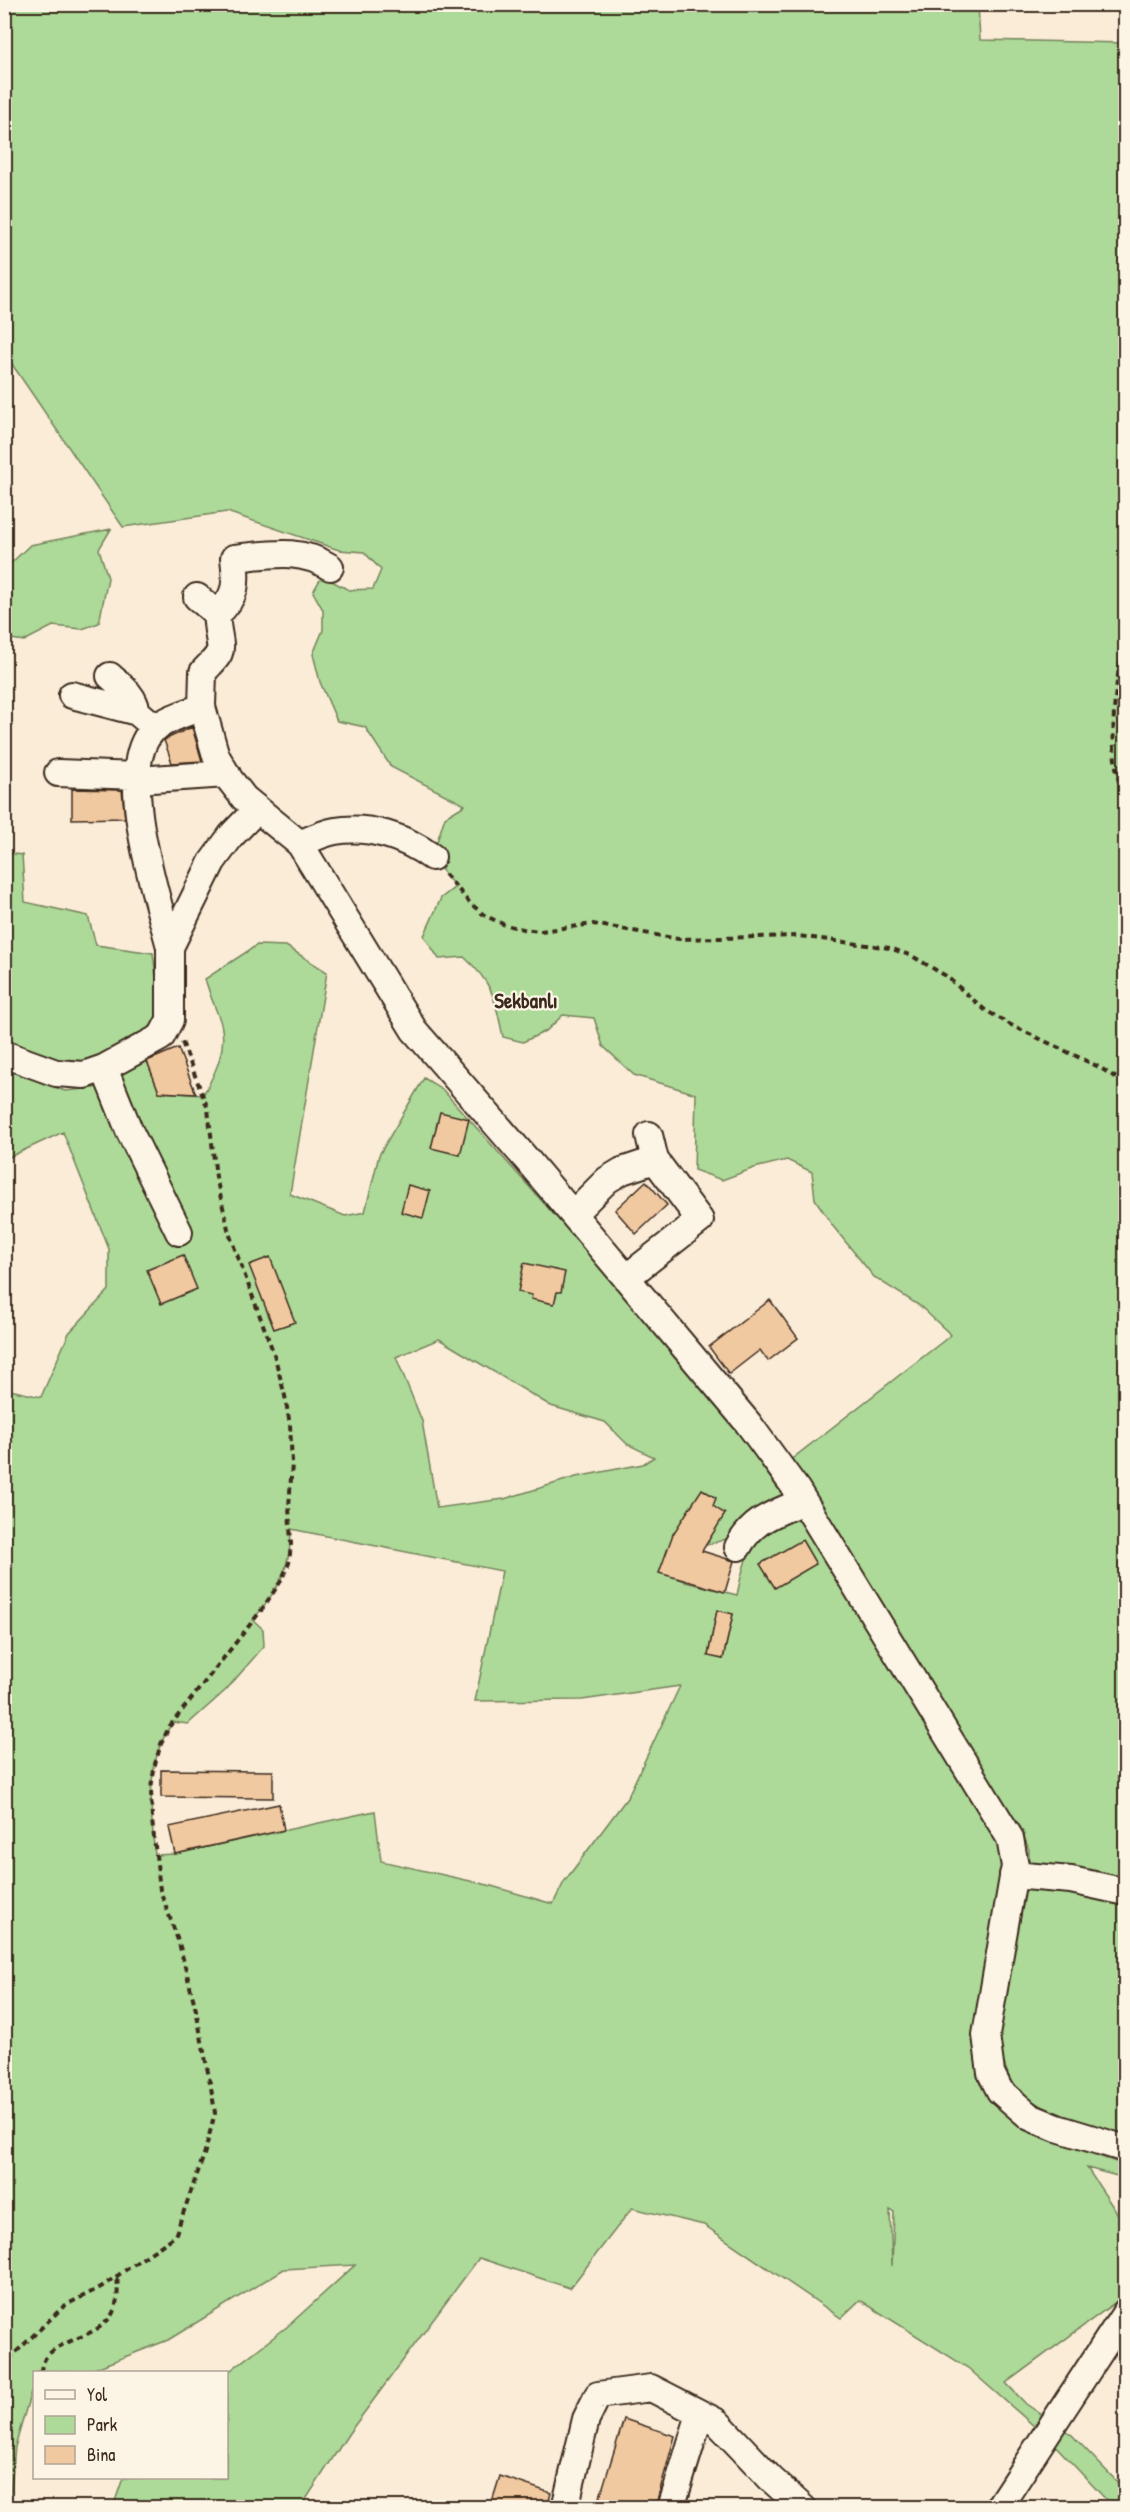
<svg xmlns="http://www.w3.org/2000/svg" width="1130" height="2512" font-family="'Patrick Hand',sans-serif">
<rect width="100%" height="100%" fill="#faecd7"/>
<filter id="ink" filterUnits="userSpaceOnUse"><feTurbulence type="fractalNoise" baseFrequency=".0167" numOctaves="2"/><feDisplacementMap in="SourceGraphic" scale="12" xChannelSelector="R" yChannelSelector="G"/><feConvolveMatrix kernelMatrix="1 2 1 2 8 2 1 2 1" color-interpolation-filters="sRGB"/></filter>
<g filter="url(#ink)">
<!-- green -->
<path fill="#adda98" stroke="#74825b" stroke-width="1.5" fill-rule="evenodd" d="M 978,4 L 980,40 L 1125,43 L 1125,2137 L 1055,2113 L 1032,2101 L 1011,2082 L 1001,2056 L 998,2028 L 1029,1875 L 1029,1850 L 1021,1828 L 931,1699 L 788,1462 L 951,1335 L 920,1306 L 874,1277 L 832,1225 L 815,1199 L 812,1172 L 787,1160 L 754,1168 L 722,1180 L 694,1170 L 696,1094 L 634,1075 L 603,1046 L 594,1018 L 563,1015 L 546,1031 L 523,1042 L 503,1037 C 495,999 494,984 464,957 L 439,959 L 424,936 L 441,898 L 455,887 L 432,857 L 445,817 L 465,805 L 391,767 L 365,727 L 337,721 L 320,682 L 313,654 L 323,630 L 323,610 L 313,592 L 322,576 L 349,590 L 373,589 L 381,570 L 364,552 L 339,550 L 227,512 L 123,527 L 5,354 L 4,5 Z
M 111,529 L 99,549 L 108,578 L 99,623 L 82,629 L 53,626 L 24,641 L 5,638 L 5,569 L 30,545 Z
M 5,853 L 22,855 L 25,902 L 88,916 L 96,945 L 153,953 L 158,995 L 155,1022 L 127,1047 L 72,1067 L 5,1043 Z
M 257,945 L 286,946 L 327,972 L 290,1194 L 345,1216 L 365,1212 L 379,1155 L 424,1078 L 442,1089 L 608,1275 L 627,1292 L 734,1427 L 784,1497 L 739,1521 L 733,1537 L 697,1548 L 685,1582 L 737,1595 C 742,1570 750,1530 779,1521 C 786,1519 796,1520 803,1520 L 990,1827 L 1000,1851 L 1001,1875 L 976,2026 L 979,2082 L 994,2104 L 1036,2135 L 1125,2165 L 1125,2178 L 1087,2168 L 1125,2225 L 1125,2295 L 1006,2383 L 1026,2404 L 1072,2435 L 1125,2490 L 1125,2507 L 1113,2507 L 1052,2442 L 968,2368 L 860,2300 L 841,2318 L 704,2225 L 632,2208 L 570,2288 L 479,2258 L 349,2433 L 301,2507 L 113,2507 L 123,2478 L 226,2478 L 227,2373 L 288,2326 L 355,2265 L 284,2269 L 168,2340 L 86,2372 L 37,2371 L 15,2447 L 9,2507 L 5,2507 L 5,1389 L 41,1397 L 69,1333 L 109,1290 L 109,1249 L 63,1132 L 5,1159 L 4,1068 L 65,1091 L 94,1088 L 147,1061 L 159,1092 L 203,1095 C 217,1071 230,1042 218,1015 C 213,1003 209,992 205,979 ZM 439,1339 L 551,1406 L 605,1422 L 627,1444 L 654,1457 L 643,1464 L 576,1477 L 504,1499 L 437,1508 L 422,1421 L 396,1357 ZM 291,1529 L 502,1571 L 475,1701 L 582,1700 L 680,1686 L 627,1798 L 564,1882 L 553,1904 L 488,1885 L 381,1861 L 375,1811 L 175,1854 L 155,1855 C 150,1810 145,1761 173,1722 L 188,1724 L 226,1690 L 264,1646 L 263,1629 L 253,1620 C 278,1589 291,1570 291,1529 ZM 717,1611 L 733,1614 L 723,1659 L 708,1655 ZM 890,2210 L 894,2212 L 892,2266 L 890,2211 Z"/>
<!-- building -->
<path fill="#f1c9a0" stroke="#3b2a1e" stroke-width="1.5" d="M 192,727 L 202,761 L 172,763 L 164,740 Z
M 72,789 L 122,790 L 125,818 L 72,819 Z
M 178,1048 L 196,1094 L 159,1092 L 147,1061 Z
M 440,1112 L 469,1119 L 460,1155 L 431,1148 Z
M 646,1181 L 667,1205 L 636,1234 L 615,1210 Z
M 408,1185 L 430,1191 L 423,1218 L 401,1212 Z
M 183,1255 L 197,1289 L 161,1304 L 147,1270 Z
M 270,1257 L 295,1322 L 274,1329 L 249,1265 Z
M 524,1263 L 565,1272 L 561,1292 L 557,1292 L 554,1304 L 531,1299 L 532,1295 L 518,1292 Z
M 770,1300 L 798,1338 L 768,1361 L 760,1350 L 729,1374 L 709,1347 Z
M 702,1489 L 716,1498 L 713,1506 L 725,1514 L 702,1551 L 734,1561 L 725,1592 L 659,1573 L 673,1534 Z
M 802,1540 L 816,1564 L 775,1588 L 760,1564 Z
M 717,1610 L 733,1614 L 723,1659 L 708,1656 Z
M 161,1770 L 273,1771 L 273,1798 L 161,1797 Z
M 279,1804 L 284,1830 L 175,1854 L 169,1827 Z
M 624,2419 L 675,2436 L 655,2508 L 609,2508 L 598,2503 Z
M 500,2476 L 551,2493 L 547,2508 L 490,2508 Z"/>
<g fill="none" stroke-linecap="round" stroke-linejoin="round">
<defs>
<path id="minor" d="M 197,597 L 217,614 C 215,627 223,645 219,653 C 216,660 208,666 203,672 L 202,707
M 217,614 C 237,597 237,582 234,558 C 269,555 299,547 330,567
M 110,676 C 122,687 134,695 137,712
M 72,695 L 137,712 L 156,728
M 58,773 L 137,776
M 137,780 L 227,774
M 300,844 C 311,839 323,833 335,831 C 369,825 405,837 432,857
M 170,947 C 158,900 114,770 152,731 C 164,719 187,713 202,707 L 216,756 L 230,780 L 244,798 L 300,844 L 414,1030 L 528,1161 L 748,1423 L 797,1490 L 1010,1838 L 1015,1866 L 986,2035 L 991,2073 L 1000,2091 L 1030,2117 L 1057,2128 L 1126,2149
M 4,1054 L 56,1073 L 84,1075 L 104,1068 L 161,1037 L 170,1020 L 170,947 L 212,862 L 231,836 L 257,809
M 104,1068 L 129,1130 L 179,1232
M 649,1135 L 655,1160
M 573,1214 L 607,1180 L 622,1171 L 655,1160 L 700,1220 L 626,1278
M 738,1547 C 754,1518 775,1514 803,1501
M 1013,1875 L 1071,1880 L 1126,1892
M 565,2508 L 586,2419 L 598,2395 L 651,2388 L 717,2422 L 771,2479 L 803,2508
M 671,2508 L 700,2414
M 998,2508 L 1126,2312"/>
</defs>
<!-- minor casing -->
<use href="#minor" stroke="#3b2a1e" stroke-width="30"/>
<!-- path -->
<path stroke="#3b2a1e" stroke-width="4" stroke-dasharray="6 4.5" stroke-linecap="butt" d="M 1126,641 C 1113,680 1106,763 1126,800
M 445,874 L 470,903 L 484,915 L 505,925 L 523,929 L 541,931 L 593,924 L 679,939 L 798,936 L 890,948 L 912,956 L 946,976 L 985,1010 L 1011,1025 L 1099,1067 L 1126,1084
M 4,2369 L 12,2356 L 64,2306 L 101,2287 L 175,2236 L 204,2155 L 215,2113 L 212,2093 L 196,2010 L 179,1943 L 160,1890 L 152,1820 L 151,1788 L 155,1764 L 161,1744 L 169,1727 L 260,1612 L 281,1581 L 289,1563 L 291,1544 L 289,1507 L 292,1463 L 290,1425 L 285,1396 L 274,1354 L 229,1233 L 216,1177 L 208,1109 L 182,1042
M 41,2372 C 42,2339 94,2342 111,2316 C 119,2304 118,2287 117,2274"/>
<!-- minor -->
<use href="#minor" stroke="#fcf5e5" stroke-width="26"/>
</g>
</g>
<g text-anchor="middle" stroke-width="4.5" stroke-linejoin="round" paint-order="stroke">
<!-- quarter labels -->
<g font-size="21" font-weight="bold" fill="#3b2a1e" stroke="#fcf5e5">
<text x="526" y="1008">Sekbanlı</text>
</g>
</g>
<!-- margin -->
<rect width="1130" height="2512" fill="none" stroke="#fcf5e5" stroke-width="24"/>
<rect x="12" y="12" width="1106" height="2488" fill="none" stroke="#3b2a1e" stroke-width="2" filter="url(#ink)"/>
<!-- legend -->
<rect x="33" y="2371" width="195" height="108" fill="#fcf5e5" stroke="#afa495" stroke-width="1.5"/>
<rect x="45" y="2390" width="30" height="9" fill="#fcf5e5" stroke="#afa495" stroke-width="1.5"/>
<text x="87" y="2401" font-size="18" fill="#3b2a1e">Yol</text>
<rect x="45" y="2416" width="30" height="18" fill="#adda98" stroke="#afa495" stroke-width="1.5"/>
<text x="87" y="2431" font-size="18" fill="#3b2a1e">Park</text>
<rect x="45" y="2446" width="30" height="18" fill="#f1c9a0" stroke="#afa495" stroke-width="1.5"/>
<text x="87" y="2461" font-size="18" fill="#3b2a1e">Bina</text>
</svg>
